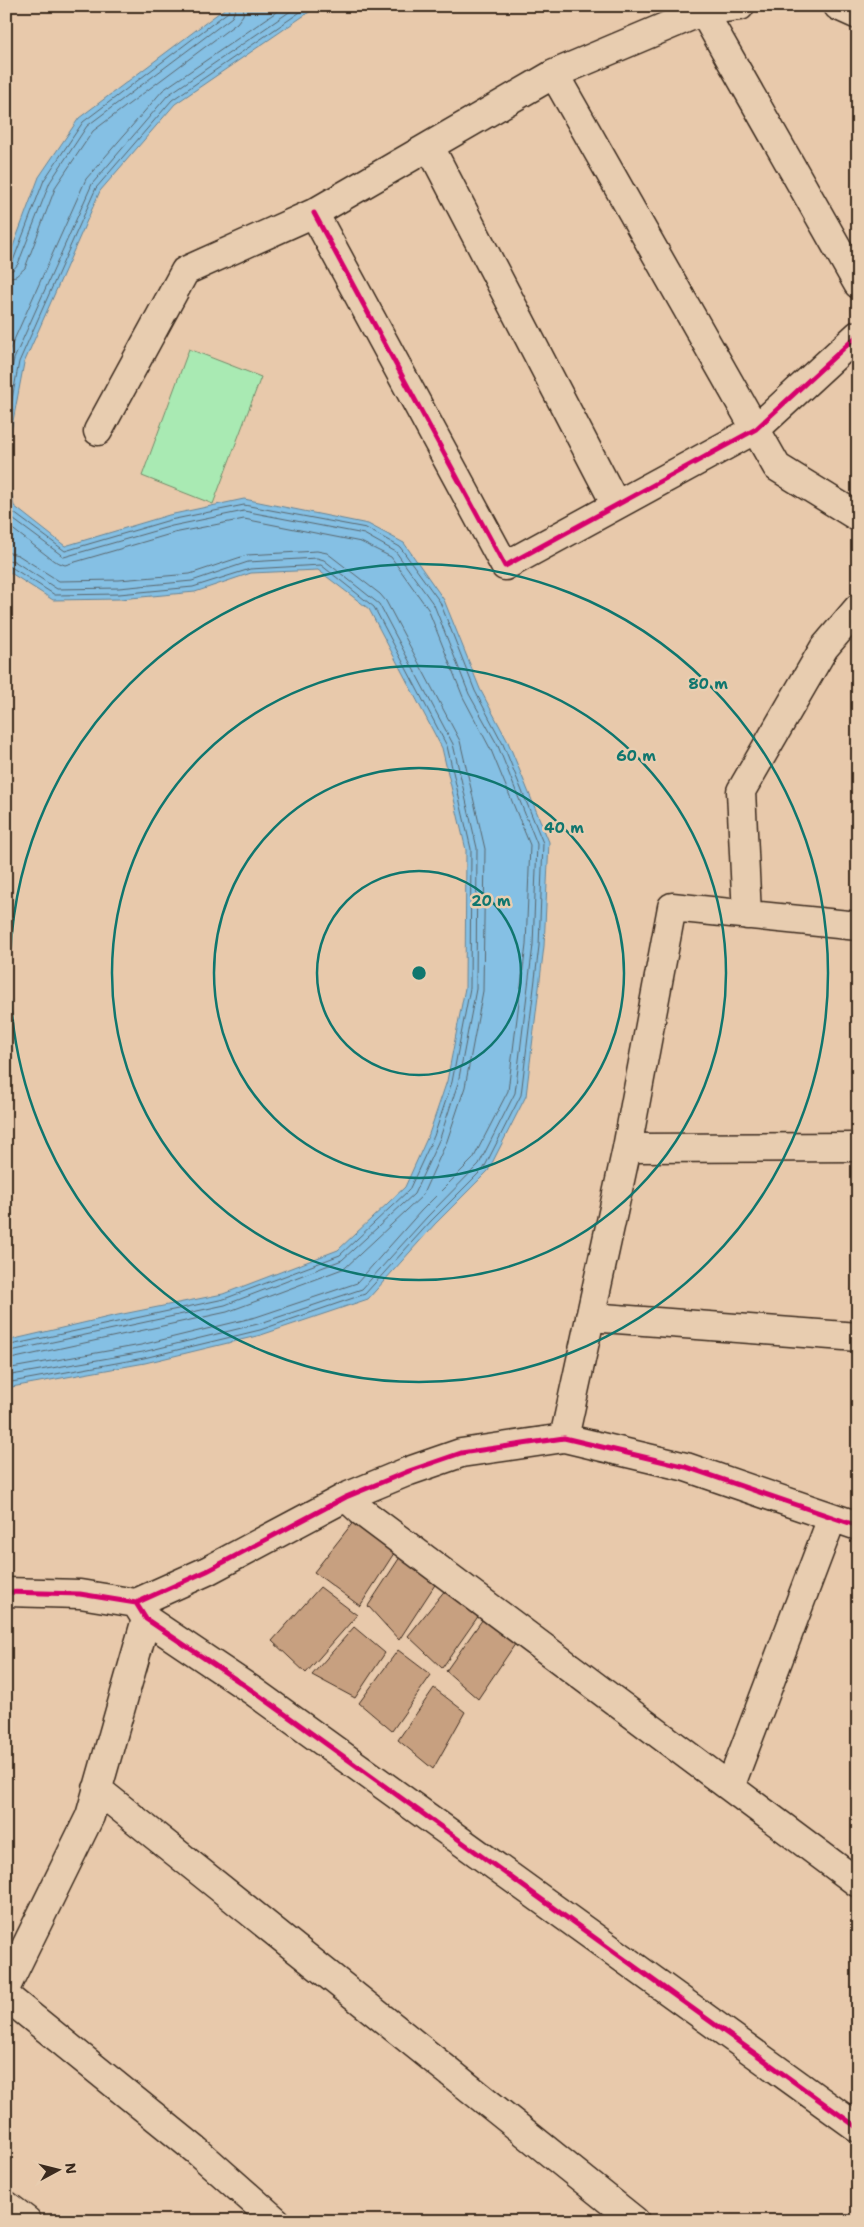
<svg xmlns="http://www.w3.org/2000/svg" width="864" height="2227" font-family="'Shantell Sans',sans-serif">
<rect width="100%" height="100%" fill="#e8c9ab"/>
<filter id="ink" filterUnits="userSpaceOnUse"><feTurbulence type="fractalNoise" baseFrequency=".02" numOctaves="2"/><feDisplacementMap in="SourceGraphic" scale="10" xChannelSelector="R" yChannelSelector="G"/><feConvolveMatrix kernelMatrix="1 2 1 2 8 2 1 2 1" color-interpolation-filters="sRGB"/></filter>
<g filter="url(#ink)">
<!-- green -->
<path fill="#a9eab3" stroke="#728a68" d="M 189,349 L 261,377 L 213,504 L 142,476 Z"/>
<!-- water -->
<path fill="#85c0e4" stroke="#678495" d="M 228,6 L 318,6 L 175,104 L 100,191 L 24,363 L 6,458 L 6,265 L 39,177 L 79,118 Z
M 6,467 L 14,506 L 65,546 L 169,515 L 244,499 L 368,524 L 404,543 L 444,600 L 480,689 L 508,742 L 549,842 L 544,946 L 526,1096 L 488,1171 L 435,1224 L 368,1299 L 261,1335 L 145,1363 L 6,1388 L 6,1341 L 113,1316 L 223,1294 L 338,1250 L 405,1187 L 429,1134 L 447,1081 L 465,988 L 466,850 L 442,748 L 369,609 L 318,570 L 251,573 L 195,592 L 120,599 L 53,600 L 6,570 Z"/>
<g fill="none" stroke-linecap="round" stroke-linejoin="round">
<!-- shore -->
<path stroke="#59666d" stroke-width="1" d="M 6,264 L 13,261 L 44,180 L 83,122 L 228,12 L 231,6
M 6,271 L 13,270 L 18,264 L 50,182 L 87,126 L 232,17 L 237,6
M 6,278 L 16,276 L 25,268 L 56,186 L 93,131 L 237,23 L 243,15 L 244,6
M 6,358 L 86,179 L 163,90 L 285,6
M 6,397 L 14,359 L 92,184 L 168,95 L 298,6
M 6,431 L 19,362 L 96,188 L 172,100 L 309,6
M 6,494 L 10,510 L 65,551 L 170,520 L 244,505 L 366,528 L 400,547 L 440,602 L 475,691 L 503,744 L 543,843 L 539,946 L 521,1095 L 484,1168 L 431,1221 L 365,1294 L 260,1330 L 144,1358 L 6,1383
M 6,514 L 64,557 L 172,526 L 244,511 L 364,534 L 396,552 L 434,605 L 469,694 L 498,746 L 537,844 L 533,945 L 515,1093 L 479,1164 L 427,1217 L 362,1289 L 258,1324 L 143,1352 L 6,1376
M 6,524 L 54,561 L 65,565 L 174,533 L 244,519 L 361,542 L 391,557 L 428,609 L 463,697 L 491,750 L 530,845 L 526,945 L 508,1091 L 473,1159 L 421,1211 L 357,1283 L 256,1317 L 141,1345 L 6,1369
M 6,552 L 18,555 L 59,581 L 119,580 L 190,574 L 247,555 L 317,551 L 327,553 L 380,594 L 386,601 L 460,741 L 485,849 L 483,991 L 465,1087 L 447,1141 L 422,1196 L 345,1268 L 227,1312 L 6,1360
M 6,560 L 14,561 L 57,589 L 119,588 L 192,581 L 248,562 L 317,558 L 324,560 L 379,604 L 453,744 L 477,848 L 476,989 L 458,1083 L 440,1138 L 414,1194 L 342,1260 L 225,1305 L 6,1352
M 6,566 L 11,567 L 55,595 L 119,594 L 193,587 L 250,569 L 321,565 L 374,607 L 447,746 L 471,849 L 470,988 L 452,1082 L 434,1136 L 409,1190 L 340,1255 L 224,1299 L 6,1346"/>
</g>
<!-- building -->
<path fill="#c7a080" stroke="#3b2a1e" d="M 358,1516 L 398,1547 L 360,1606 L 314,1572 Z
M 404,1551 L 440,1577 L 399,1640 L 368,1606 Z
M 450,1584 L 484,1608 L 442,1668 L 408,1636 Z
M 320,1587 L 357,1615 L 306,1673 L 272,1641 Z
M 497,1599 L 530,1622 L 478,1699 L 446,1671 Z
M 354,1627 L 385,1653 L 355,1698 L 312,1675 Z
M 398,1650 L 431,1675 L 392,1731 L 359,1703 Z
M 434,1688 L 465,1712 L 433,1769 L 398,1740 Z"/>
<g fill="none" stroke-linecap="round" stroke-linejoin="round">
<defs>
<path id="minor" d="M 838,6 L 858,15
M 703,11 L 858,284
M 554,74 L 777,467 L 858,517
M 430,147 L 616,505
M 314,213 L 505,566 L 756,429 L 858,335
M 98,431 L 185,271 L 314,213 L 554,74 L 703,11 L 740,6
M 747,915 L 741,791 L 824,648 L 858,608
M 627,1148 L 858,1147
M 590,1317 L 858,1337
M 564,1438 L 627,1148 L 672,907 L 858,926
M 346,1497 L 361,1511 L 858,1883
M 6,1592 L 80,1594 L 136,1603 L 207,1571 L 346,1497 L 409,1471 L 461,1453 L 564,1438 L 686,1467 L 858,1526
M 136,1603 L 146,1619 L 253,1691 L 858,2128
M 730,1787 L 832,1518
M 97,1789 L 635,2221
M 6,1987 L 90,1816 L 146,1619
M 6,1996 L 197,2151 L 276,2221
M 6,2205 L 27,2221"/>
</defs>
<!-- minor casing -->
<use href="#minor" stroke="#3b2a1e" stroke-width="31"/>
<!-- minor -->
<use href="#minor" stroke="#e8cdb0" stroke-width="28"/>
<defs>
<path id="cycleway" d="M 314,213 L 505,566 L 756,429 L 858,335
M 6,1592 L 80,1594 L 136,1603 L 207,1571 L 346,1497 L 409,1471 L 461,1453 L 564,1438 L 686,1467 L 858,1526
M 136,1603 L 146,1619 L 253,1691 L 858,2128"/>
</defs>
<!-- cycleway casing -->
<use href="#cycleway" stroke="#e8cdb0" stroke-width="8"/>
<!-- cycleway -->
<use href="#cycleway" stroke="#d6006c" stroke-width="5"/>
</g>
</g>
<!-- distance rings -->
<g fill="none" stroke="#0f766e" stroke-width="2.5">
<circle cx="419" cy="973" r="102"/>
<circle cx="419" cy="973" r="205"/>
<circle cx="419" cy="973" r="307"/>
<circle cx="419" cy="973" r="409"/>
</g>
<circle cx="419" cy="973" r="8" fill="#0f766e" stroke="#e8cdb0" stroke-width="2.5"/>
<g font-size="15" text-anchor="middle" font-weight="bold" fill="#0f766e" stroke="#e8cdb0" stroke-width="5" stroke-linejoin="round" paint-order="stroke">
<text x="708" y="689">80 m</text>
<text x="636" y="761">60 m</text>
<text x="564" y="833">40 m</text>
<text x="491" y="906">20 m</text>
</g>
<!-- margin -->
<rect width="864" height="2227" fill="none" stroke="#e8cdb0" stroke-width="25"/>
<rect x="12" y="12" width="839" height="2202" fill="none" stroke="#3b2a1e" stroke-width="2" filter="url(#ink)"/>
<!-- north arrow -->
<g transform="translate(58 2170) rotate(83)" stroke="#e8cdb0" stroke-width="4" paint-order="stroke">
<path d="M0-4L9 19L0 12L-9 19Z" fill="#3b2a1e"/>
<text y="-8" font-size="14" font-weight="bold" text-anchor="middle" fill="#3b2a1e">N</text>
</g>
</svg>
